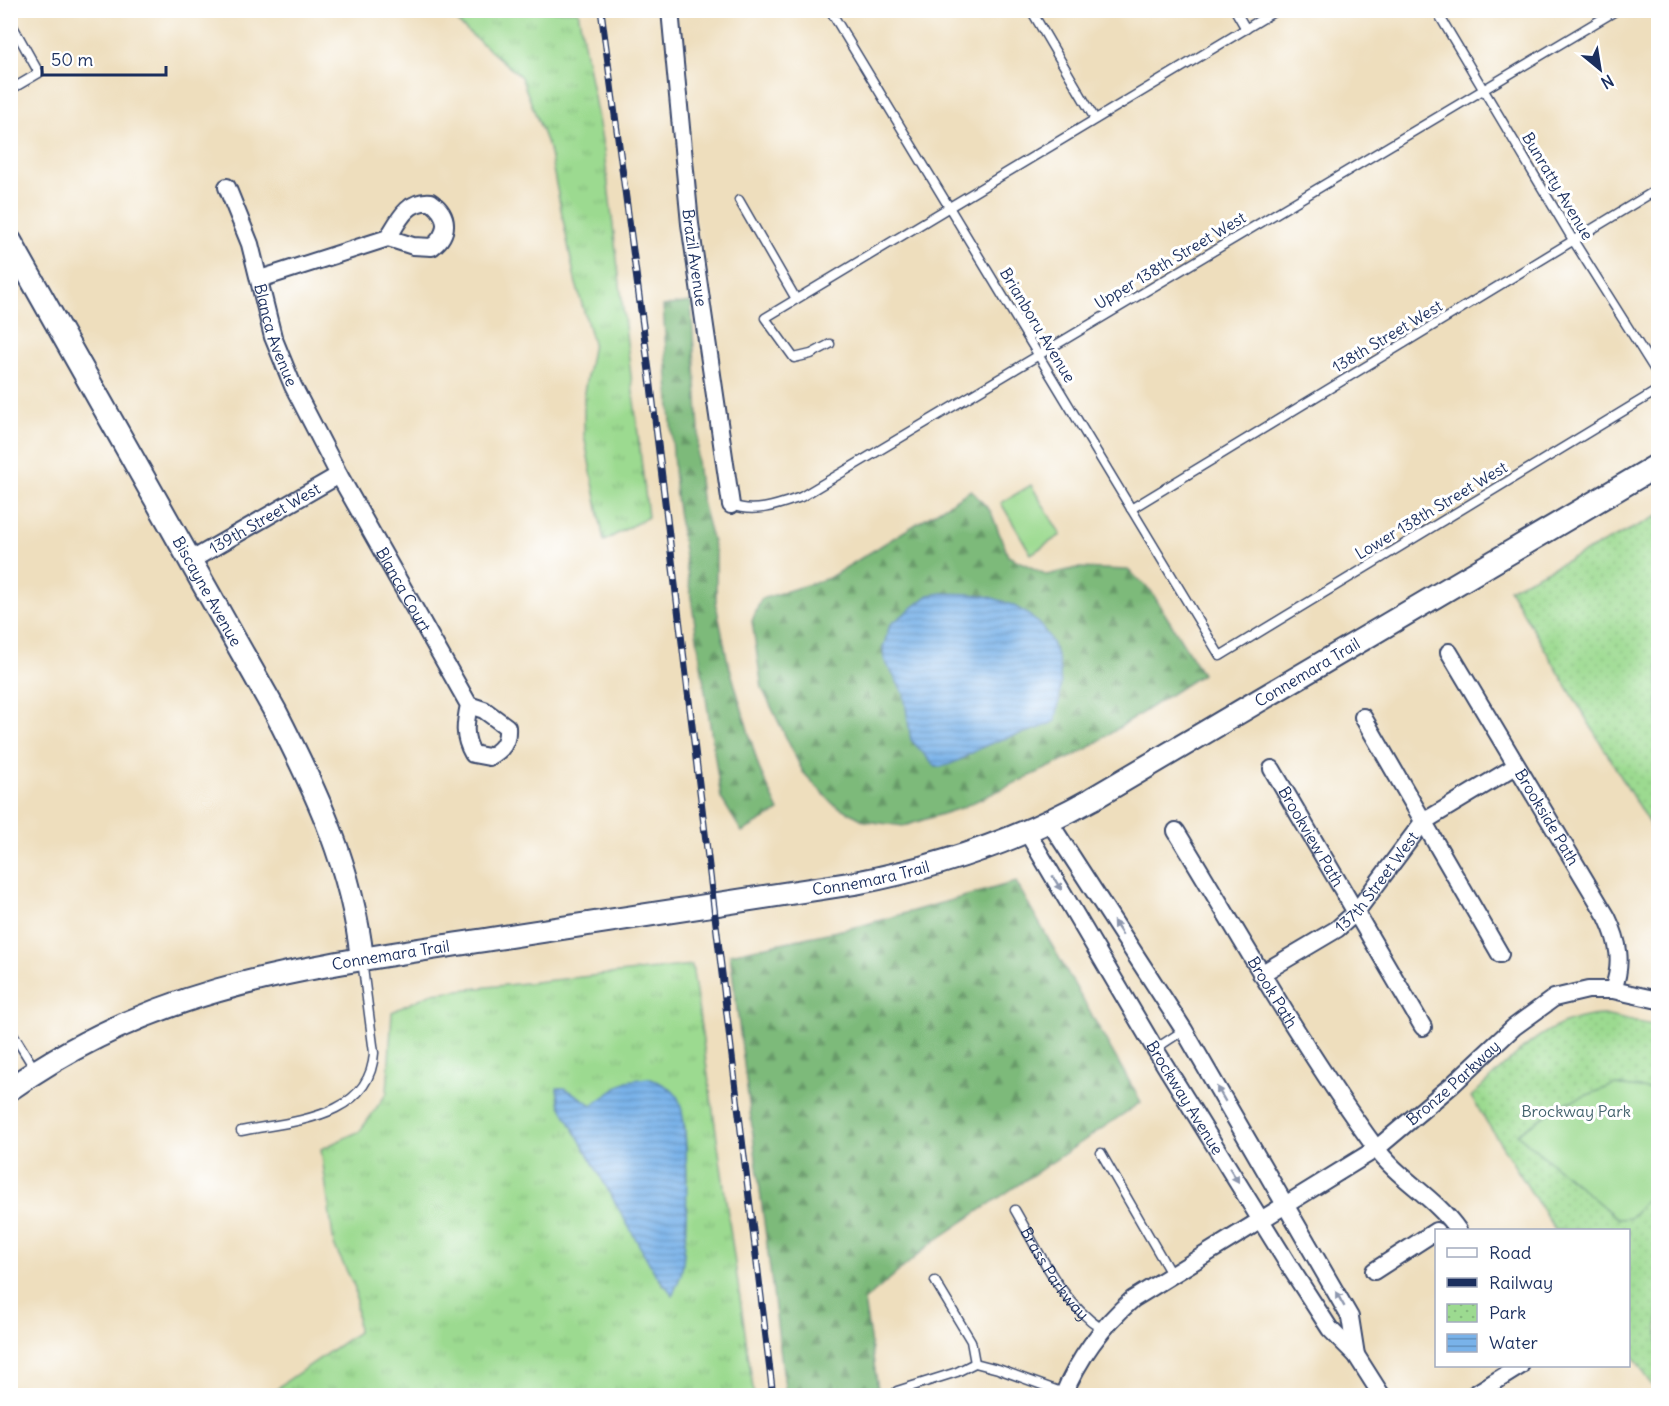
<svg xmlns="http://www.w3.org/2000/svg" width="1669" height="1406" font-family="Delius,sans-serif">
<defs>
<pattern id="grass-tufts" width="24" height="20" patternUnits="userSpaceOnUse" patternTransform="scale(1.5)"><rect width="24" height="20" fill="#9cda90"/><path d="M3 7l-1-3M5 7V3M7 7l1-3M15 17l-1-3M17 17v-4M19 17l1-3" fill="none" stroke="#86bb7f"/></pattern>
<pattern id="forest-firs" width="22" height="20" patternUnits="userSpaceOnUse" patternTransform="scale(1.5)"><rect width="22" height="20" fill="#7dba7a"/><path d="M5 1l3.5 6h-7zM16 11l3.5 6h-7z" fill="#669867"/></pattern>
<pattern id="park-dots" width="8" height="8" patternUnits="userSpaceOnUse" patternTransform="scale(1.5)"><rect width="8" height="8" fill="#9cda90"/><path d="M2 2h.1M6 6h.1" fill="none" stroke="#86bb7f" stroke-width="1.8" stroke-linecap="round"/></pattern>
<pattern id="water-rules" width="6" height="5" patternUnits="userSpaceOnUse" patternTransform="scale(1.5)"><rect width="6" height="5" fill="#79b2e9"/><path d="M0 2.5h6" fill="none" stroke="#6291c0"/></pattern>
</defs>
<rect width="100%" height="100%" fill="#fff"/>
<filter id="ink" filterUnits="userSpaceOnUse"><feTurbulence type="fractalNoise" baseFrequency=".0167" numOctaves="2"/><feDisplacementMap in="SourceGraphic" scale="12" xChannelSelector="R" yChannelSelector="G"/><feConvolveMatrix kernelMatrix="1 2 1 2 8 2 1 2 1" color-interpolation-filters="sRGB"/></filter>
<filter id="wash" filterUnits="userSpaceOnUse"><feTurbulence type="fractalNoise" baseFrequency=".008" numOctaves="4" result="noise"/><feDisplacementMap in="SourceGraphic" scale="24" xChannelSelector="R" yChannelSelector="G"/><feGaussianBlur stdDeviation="1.35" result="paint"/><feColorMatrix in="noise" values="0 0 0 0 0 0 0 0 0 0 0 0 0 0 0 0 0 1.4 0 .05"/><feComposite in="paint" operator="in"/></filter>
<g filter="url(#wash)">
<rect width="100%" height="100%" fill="#eedebd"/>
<!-- grass -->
<path fill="url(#grass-tufts)" stroke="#5c8477" stroke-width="1.5" fill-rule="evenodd" d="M 454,11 L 578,11 L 604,151 L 648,517 L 604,541 L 584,435 L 584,392 L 593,343 L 575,280 L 549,149 L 521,77 L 459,24 Z
M 692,965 L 754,1395 L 272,1396 L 281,1385 L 358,1332 L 355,1288 L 334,1245 L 321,1149 L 360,1131 L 387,1093 L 392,1012 L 432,993 ZM 557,1089 L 592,1105 L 599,1101 L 685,1126 L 687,1175 L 681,1272 L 663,1285 L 560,1105 Z"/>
<!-- forest -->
<path fill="url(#forest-firs)" stroke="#4c746c" stroke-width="1.5" d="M 691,302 L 699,431 L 697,460 L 701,498 L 716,554 L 716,604 L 727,658 L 759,768 L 779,811 L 742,832 L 721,798 L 676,497 L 663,306 Z
M 971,490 L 991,512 L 1008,556 L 1047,575 L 1077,568 L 1128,570 L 1151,591 L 1202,674 L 1080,753 L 961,808 L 904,826 L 865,821 L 833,804 L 803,772 L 762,688 L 752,621 L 761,599 L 829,578 Z
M 1016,882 L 1141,1102 L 933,1242 L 864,1301 L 879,1395 L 786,1395 L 730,954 L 860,926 Z"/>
<!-- park -->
<path fill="url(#park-dots)" stroke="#5c8477" stroke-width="1.5" d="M 1658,516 L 1658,839 L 1509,589 Z
M 1603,1015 L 1658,1026 L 1658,1391 L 1654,1389 L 1629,1349 L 1628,1230 L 1555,1230 L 1471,1097 C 1511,1060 1545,1017 1603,1015 Z"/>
<!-- pitch -->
<path fill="#9cda90" stroke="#5c8477" stroke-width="1.5" d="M 1031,485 L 1061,535 L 1031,554 L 1001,503 Z
M 1614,1085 L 1658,1090 L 1658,1187 L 1630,1218 L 1618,1219 L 1517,1134 L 1561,1105 Z"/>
<!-- water -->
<path fill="url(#water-rules)" stroke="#4a70a4" stroke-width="1.5" d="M 943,593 C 958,594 975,593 989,597 C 1053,614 1071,661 1055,721 C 1035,733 1013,734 992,743 C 972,750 957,766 936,767 L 911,740 L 904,694 L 884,659 L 883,648 L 890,625 L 929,595 Z
M 648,1078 C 659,1082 672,1087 678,1098 C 690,1122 688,1246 681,1274 C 679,1281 675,1288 673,1295 L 655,1273 L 560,1105 L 557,1088 L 565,1088 L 592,1105 L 627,1081 Z"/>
</g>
<g filter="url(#ink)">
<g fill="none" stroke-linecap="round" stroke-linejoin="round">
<defs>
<g id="lane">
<path d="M 830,10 L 1220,656 L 1658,390"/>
<path d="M 1031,10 L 1095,119"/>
<path d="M 1235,10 L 1246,29"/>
<path d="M 1436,10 L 1573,240 L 1658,375"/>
<path d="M 10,21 L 39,73 L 10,90"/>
<path d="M 739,200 L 796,299"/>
<path d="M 830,344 L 811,354 L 794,358 L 765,318 L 1277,10"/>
<path d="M 731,505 C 755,514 778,505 801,497 L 1617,10"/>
<path d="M 1131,509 L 1658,189"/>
<path d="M 10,1029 L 36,1071"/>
<path d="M 1155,1049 L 1184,1030"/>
<path d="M 241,1131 C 291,1121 370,1119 374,1053 L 362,960"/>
<path d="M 1101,1153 L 1171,1274"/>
<path id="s1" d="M 1015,1210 C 1040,1253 1060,1301 1102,1329"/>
<path d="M 935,1281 L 971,1341 L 975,1363"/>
<path d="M 897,1391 L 957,1372 L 975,1363 L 998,1369 L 1064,1393"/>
</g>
<g id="street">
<path id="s2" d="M 670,10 L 690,224 L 731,505"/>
<path id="s3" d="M 227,187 L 250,244 L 273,337 L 293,386 L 339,475 L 469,705 C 465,724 463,737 473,754 L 489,757 C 502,750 508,743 507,727 L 484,710 L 469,705"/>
<path d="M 260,279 L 388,238 L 413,246 L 432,247 C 450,233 449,215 431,202 C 407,200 399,220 388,238"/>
<path id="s4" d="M 190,561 L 339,475"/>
<path id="s5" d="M 1449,652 L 1607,917 C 1619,942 1623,963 1613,990"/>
<path d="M 1363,717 L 1500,954"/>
<path id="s6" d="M 1272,769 L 1423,1027"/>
<path d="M 1050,823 L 1184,1030 L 1350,1317 L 1356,1355"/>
<path id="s7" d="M 1176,831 C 1241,937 1301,1046 1375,1147 C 1398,1179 1435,1197 1458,1230"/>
<path id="s8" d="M 1027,832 L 1155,1049 L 1288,1264 L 1330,1329 L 1356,1355 L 1382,1396"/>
<path id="s9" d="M 1261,974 L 1337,929 L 1356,912 L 1423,822 L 1516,766"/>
<path d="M 1374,1271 L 1436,1231"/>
<path id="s10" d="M 1063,1396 C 1079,1357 1102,1326 1133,1299 L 1376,1149 L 1452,1085 L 1514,1027 L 1554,998 L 1588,990 L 1613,990 L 1658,1000"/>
<path d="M 1472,1396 L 1520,1366"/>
</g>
<g id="secondary">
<path id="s11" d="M 10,241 L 275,711 C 317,793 352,867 362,959"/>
<path id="s12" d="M 10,1089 C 162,981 313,967 491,939 C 612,920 733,901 855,883 C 939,867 1017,841 1092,799 L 1658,465"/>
</g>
</defs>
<!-- lane casing -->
<use href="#lane" stroke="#3b496c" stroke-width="11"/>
<!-- street casing -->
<use href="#street" stroke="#3b496c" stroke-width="20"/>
<!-- secondary casing -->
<use href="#secondary" stroke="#3b496c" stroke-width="26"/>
<!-- lane -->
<use href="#lane" stroke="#fff" stroke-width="8"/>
<!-- street -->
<use href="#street" stroke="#fff" stroke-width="16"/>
<!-- secondary -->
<use href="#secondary" stroke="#fff" stroke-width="22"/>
<defs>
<path id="rail" d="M 601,10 L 651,386 L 773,1396"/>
</defs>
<!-- rail casing -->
<use href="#rail" stroke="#1b2f5e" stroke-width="7"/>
<!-- rail -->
<use href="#rail" stroke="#fff" stroke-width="4.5" stroke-dasharray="14" stroke-linecap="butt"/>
</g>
<!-- one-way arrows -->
<defs><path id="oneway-solid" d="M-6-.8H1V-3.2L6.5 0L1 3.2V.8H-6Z" transform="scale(1.5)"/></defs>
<g fill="#8d97ae">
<use href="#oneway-solid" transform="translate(1057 883) rotate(59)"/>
<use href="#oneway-solid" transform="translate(1118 928) rotate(-123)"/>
<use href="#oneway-solid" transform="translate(1221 1094) rotate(-120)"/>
<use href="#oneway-solid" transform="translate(1234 1175) rotate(58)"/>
<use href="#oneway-solid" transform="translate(1340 1299) rotate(-120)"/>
</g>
</g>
<g text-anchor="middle" stroke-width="6" stroke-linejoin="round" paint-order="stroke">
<!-- street labels -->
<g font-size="16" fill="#1b2f5e" stroke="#fff">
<text transform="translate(1558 186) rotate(59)" y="6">Bunratty Avenue</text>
<text dy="6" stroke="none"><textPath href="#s2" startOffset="249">Brazil Avenue</textPath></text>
<text transform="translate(1170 260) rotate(-31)" y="6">Upper 138th Street West</text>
<text transform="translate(1038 325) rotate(59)" y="6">Brianboru Avenue</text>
<text dy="6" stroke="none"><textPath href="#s3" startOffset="156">Blanca Avenue</textPath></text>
<text transform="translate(1387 336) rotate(-31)" y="6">138th Street West</text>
<text transform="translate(1431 510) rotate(-31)" y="6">Lower 138th Street West</text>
<text dy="6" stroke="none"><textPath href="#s4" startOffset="86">139th Street West</textPath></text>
<text dy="6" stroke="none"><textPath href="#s3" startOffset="442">Blanca Court</textPath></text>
<text dy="6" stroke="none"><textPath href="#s11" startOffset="402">Biscayne Avenue</textPath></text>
<text dy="6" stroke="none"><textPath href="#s12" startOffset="1380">Connemara Trail</textPath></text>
<text dy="6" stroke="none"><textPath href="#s5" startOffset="192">Brookside Path</textPath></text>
<text dy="6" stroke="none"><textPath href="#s6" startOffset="78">Brookview Path</textPath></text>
<text dy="6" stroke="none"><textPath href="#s12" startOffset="894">Connemara Trail</textPath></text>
<text dy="6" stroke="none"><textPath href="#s9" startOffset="150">137th Street West</textPath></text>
<text dy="6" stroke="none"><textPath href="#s12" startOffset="408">Connemara Trail</textPath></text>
<text dy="6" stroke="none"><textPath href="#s7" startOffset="188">Brook Path</textPath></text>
<text dy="6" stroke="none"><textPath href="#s10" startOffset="508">Bronze Parkway</textPath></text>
<text dy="6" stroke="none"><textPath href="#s8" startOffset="309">Brockway Avenue</textPath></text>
<text dy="6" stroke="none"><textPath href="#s1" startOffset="75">Brass Parkway</textPath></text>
</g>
<!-- park labels -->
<g font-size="16" fill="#42626d" stroke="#fff">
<text x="1576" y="1117">Brockway Park</text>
</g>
</g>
<!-- margin -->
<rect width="1669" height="1406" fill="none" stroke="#fff" stroke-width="36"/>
<!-- legend -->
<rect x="1435" y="1229" width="195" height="138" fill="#ffffff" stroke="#a4acbf" stroke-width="1.5"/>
<rect x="1447" y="1248" width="30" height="9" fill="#ffffff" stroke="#a4acbf" stroke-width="1.5"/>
<text x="1489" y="1259" font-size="18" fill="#1b2f5e">Road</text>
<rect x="1447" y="1278" width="30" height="9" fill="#1b2f5e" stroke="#a4acbf" stroke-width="1.5"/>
<text x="1489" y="1289" font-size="18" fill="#1b2f5e">Railway</text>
<rect x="1447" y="1304" width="30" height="18" fill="url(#park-dots)" stroke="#a4acbf" stroke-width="1.5"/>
<text x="1489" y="1319" font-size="18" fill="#1b2f5e">Park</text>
<rect x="1447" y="1334" width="30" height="18" fill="url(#water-rules)" stroke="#a4acbf" stroke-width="1.5"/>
<text x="1489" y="1349" font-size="18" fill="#1b2f5e">Water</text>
<!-- north arrow -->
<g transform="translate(1600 69) rotate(150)" stroke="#ffffff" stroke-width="4.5" paint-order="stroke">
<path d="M0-4.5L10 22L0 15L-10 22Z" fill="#1b2f5e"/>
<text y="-9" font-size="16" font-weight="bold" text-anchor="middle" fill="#1b2f5e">N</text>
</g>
<!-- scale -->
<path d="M42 66v9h124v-9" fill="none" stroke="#1b2f5e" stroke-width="3"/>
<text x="51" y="66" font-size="18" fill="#1b2f5e" stroke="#ffffff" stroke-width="4.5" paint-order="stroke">50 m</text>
</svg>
